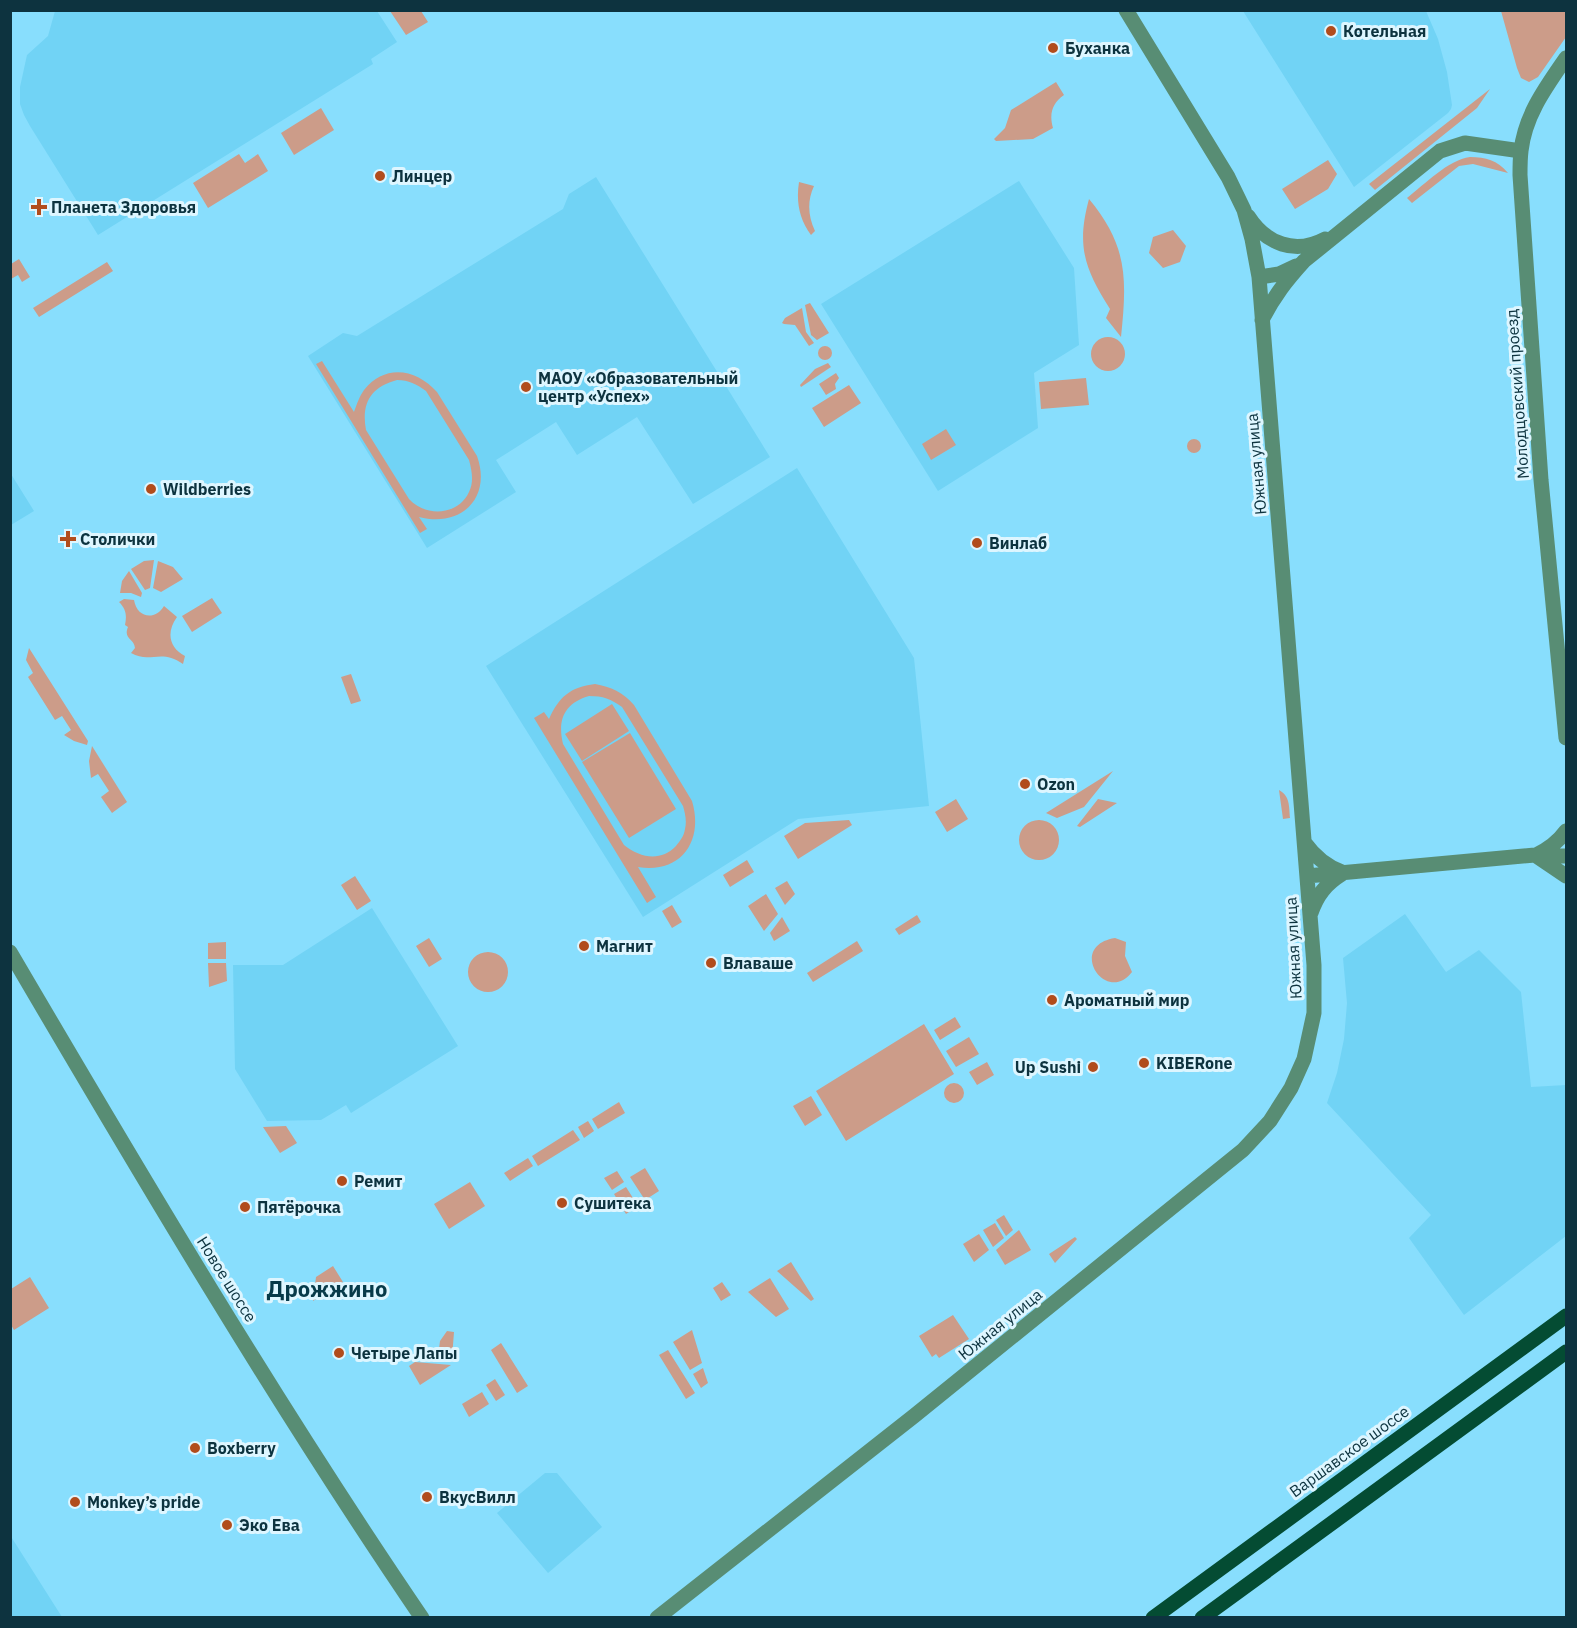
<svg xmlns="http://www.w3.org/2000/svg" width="1577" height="1628" font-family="'IBM Plex Sans',sans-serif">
<rect width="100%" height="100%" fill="#88defd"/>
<!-- built -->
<path fill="#71d3f5" d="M 55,11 L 377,11 L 397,42 L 371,59 L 373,64 L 98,235 L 30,126 L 24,115 L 20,104 L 20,87 L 27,55 L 48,36 Z
M 1243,11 L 1426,11 L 1438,39 L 1447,72 L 1452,105 L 1451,109 L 1448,113 L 1354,187 Z
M 596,177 L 770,457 L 693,504 L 637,417 L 577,455 L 556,422 L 496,460 L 516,492 L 427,548 L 308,356 L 343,333 L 357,336 L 563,209 L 569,194 Z
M 1019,181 L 1074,268 L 1079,345 L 1034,373 L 1038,428 L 938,491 L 821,304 Z
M 797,468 L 914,658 L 929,806 L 798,819 L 643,917 L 486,666 Z
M 11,474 L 34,511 L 11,525 L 10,525 Z
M 372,908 L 458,1046 L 351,1113 L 346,1105 L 321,1120 L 267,1121 L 235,1069 L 233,965 L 283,965 Z
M 1405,914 L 1446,972 L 1479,950 L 1521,992 L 1531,1087 L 1566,1085 L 1566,1236 L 1464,1315 L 1409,1238 L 1431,1215 L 1327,1103 L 1337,1073 L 1344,1039 L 1347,1003 L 1343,958 Z
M 545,1473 L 557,1473 L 602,1527 L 548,1573 L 497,1513 Z
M 10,1535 L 55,1606 L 62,1617 L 11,1617 Z"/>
<!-- green -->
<path fill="#cc9c89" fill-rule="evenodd" d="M 390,11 L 421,11 L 428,22 L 406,35 Z
M 1501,11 L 1566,11 L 1566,37 L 1538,77 L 1529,82 L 1521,78 L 1517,68 Z
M 1056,82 L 1064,95 C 1052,103 1049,114 1053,128 L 1033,139 L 996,141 L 994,139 L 1005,128 L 1011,110 Z
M 1490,89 L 1477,108 L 1375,190 L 1369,184 Z
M 321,108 L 334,130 L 294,155 L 281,133 Z
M 239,154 L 245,163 L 258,154 L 268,171 L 208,208 L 193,183 Z
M 1470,157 C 1486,157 1497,160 1508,173 L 1473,164 L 1459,166 L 1412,203 L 1407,198 C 1425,184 1448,160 1470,157 Z
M 1328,160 L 1337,174 L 1328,189 L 1295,209 L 1282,189 Z
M 799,182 L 814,186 C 807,201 808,216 815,231 L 811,235 C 799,219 796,201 799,182 Z
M 1089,199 C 1128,246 1127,279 1121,337 L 1106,318 L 1110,309 C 1085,269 1076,247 1089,199 Z
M 1173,230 L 1186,246 L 1180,262 L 1163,268 L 1149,253 L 1153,237 Z
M 19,259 L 30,277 L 22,282 L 18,275 L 11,279 L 11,264 Z
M 107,262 L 113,271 L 39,317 L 33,308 Z
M 810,303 L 829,333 L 817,340 L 811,335 L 805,305 Z
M 802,308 L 806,332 L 814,343 L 809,346 L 795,325 L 784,324 L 782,323 L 785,318 Z
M1091 354a17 17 0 1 1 34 0a17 17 0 1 1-34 0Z
M818 353a7 7 0 1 1 14 0a7 7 0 1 1-14 0Z
M 322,361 L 354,412 C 357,404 359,397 364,390 C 385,363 417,369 437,392 L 477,456 C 492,498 461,528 419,517 L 427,529 L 420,533 L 316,364 ZM 397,380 C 409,380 416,384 426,391 L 469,460 C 472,471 474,482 469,492 C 458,516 425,517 409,499 L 366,430 C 361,403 371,387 397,380 Z
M 828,363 L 831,367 L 801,387 L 800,385 L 815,369 Z
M 836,373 L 839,378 L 835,384 L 836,389 L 826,395 L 819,384 Z
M 1086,378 L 1089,405 L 1041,409 L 1039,382 Z
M 849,385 L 861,403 L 824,427 L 812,408 Z
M 946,429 L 956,445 L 931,460 L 922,444 Z
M1187 446a7 7 0 1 1 14 0a7 7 0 1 1-14 0Z
M 154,560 L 150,588 L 145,590 L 131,569 L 144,561 Z
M 158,561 L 173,567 L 183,579 L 161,592 L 153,588 Z
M 129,571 L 142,593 L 141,597 L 131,593 L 120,593 L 122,581 Z
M 212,598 L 222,613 L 192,632 L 182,616 Z
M 124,599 L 134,600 C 137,618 155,621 164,606 L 177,617 C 166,632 169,648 185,656 L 183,664 C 161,648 150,664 131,653 L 135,648 C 134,638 123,639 128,627 L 125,625 C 127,615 126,609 119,602 Z
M 29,648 L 88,741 L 87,745 L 74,741 L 64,735 L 71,730 L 62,716 L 55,720 L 28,677 L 33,673 L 26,660 Z
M 351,674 L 361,701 L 351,704 L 341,677 Z
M 595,684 C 611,687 623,692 634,705 L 692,801 C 704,841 681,874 638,867 L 656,897 L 647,903 L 534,718 L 544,712 L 549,719 C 559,697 570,687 595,684 ZM 589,696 C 603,696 611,699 622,707 L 683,806 C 685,813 687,821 685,829 C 684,836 680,841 676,846 C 661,862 640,858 624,845 L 563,744 C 557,719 565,703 589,696 Z
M 612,704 L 629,731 L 582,761 L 565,734 Z
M 630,733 L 676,809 L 629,838 L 582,762 Z
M 92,746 L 127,802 L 112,813 L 101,797 L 109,791 L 98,774 L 91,778 L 89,761 Z
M 1113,771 L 1084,807 L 1057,818 L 1046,813 Z
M 1279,790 C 1290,796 1289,806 1290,818 L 1283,819 Z
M 956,799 L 968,819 L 947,832 L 935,812 Z
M 1098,799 L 1117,803 L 1080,827 L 1077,826 Z
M 849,820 L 852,825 L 798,859 L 784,836 L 805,823 Z
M1019 840a20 20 0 1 1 40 0a20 20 0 1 1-40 0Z
M 747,860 L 754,872 L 730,887 L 723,875 Z
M 355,876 L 371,901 L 357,910 L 341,885 Z
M 787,881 L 795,894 L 785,905 L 775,888 Z
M 766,894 L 778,914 L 764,931 L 748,906 Z
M 672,905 L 682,922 L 672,928 L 662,911 Z
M 917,915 L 921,922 L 899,935 L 895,929 Z
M 782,917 L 790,931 L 774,941 L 770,933 Z
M 429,938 L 442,959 L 429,967 L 416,946 Z
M 1115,938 L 1126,942 L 1125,956 L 1132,972 C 1106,1006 1066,946 1115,938 Z
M 857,941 L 863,951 L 813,982 L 807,973 Z
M 226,942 L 226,959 L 208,959 L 208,943 Z
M468 972a20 20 0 1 1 40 0a20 20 0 1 1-40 0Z
M 208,963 L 226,963 L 227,981 L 209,987 Z
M 955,1017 L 961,1027 L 940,1040 L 934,1030 Z
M 924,1024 L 954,1074 L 846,1141 L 816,1091 Z
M 969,1037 L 979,1054 L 956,1067 L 946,1051 Z
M 987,1062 L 994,1075 L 977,1085 L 969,1072 Z
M944 1093a10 10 0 1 1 20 0a10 10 0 1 1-20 0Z
M 811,1096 L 822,1115 L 805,1126 L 793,1106 Z
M 619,1102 L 625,1113 L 598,1129 L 592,1119 Z
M 588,1121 L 594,1131 L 584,1138 L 578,1127 Z
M 286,1126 L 297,1143 L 280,1153 L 263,1127 Z
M 573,1130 L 580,1140 L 538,1166 L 532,1156 Z
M 528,1158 L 533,1166 L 510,1181 L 504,1173 Z
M 645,1168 L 659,1191 L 645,1200 L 630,1177 Z
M 617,1171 L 624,1182 L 612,1190 L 604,1178 Z
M 470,1182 L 485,1206 L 449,1229 L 434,1204 Z
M 626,1187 L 638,1206 L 626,1214 L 614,1194 Z
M 1004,1215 L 1013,1230 L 1006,1236 L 996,1220 Z
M 995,1223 L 1004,1238 L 993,1247 L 983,1230 Z
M 1019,1230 L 1031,1250 L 1005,1265 L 996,1250 Z
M 979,1234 L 989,1250 L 974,1262 L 963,1244 Z
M 1075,1237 L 1077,1239 L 1055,1263 L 1049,1254 Z
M 791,1262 L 814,1299 L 811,1301 L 777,1271 Z
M 333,1266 L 343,1282 L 313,1301 L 316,1277 Z
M 30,1277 L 49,1308 L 14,1330 L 11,1325 L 11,1289 Z
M 770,1278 L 789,1309 L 776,1317 L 748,1292 Z
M 722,1282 L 731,1295 L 721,1301 L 713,1288 Z
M 953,1315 L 969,1339 L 939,1358 L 936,1354 L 932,1357 L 919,1336 Z
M 692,1330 L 702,1363 L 690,1370 L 673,1342 Z
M 447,1331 L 454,1332 L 452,1358 L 438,1357 L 440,1341 Z
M 501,1343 L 528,1386 L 517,1393 L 491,1350 Z
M 668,1350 L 695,1393 L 686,1399 L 659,1355 Z
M 415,1362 L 451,1365 L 420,1385 L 409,1366 Z
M 703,1368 L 708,1383 L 701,1388 L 693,1374 Z
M 495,1379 L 505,1395 L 496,1401 L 486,1385 Z
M 482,1392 L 489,1404 L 469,1417 L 462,1404 Z"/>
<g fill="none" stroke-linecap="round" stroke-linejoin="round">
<!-- minor -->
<path stroke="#588d74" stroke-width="15" d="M 1566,58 C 1546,87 1525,115 1521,151 C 1520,159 1520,167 1520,175 L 1541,480 L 1566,738
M 1248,216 C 1266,244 1295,255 1325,239
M 1259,277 L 1279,274 L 1296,266
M 1262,320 C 1274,296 1286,281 1304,261 L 1440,151 L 1465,143 L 1521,151
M 1305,843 C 1315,857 1326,866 1342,872
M 1535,855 L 1566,876
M 1536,855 C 1549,849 1558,842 1566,831
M 1307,876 L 1535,855 L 1566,856
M 1311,913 C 1317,895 1326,884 1342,874
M 10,952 C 142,1177 275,1402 422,1618
M 657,1618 L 914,1416 L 1243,1150 L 1270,1121 L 1291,1088 L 1304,1059 L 1314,1013 L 1314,965 L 1259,277 L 1252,239 L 1244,210 L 1228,177 L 1126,10"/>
<!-- major -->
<path stroke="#044c33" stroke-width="15" d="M 1153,1618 L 1566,1316
M 1202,1618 L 1566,1352"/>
</g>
<!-- markers -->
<g fill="#b14c1c" stroke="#def6ff" stroke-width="2">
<circle cx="1331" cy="31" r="6"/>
<circle cx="1053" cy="48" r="6"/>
<circle cx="380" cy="176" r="6"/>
<path d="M36 198h6v6h6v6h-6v6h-6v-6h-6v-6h6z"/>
<circle cx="526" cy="387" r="6"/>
<circle cx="151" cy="489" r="6"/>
<path d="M65 530h6v6h6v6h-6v6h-6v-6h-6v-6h6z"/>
<circle cx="977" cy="543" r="6"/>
<circle cx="1025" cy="784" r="6"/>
<circle cx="584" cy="946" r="6"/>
<circle cx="711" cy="963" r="6"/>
<circle cx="1052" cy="1000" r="6"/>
<circle cx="1144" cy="1063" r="6"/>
<circle cx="1093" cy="1067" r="6"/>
<circle cx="342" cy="1181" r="6"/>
<circle cx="562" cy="1203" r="6"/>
<circle cx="245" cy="1207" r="6"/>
<circle cx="339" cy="1353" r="6"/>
<circle cx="195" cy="1448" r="6"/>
<circle cx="427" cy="1497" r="6"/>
<circle cx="75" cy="1502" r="6"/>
<circle cx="227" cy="1525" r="6"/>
</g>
<g text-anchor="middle" stroke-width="6" stroke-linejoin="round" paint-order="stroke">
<!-- poi labels -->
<g font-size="16" font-weight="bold" fill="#0d333f" stroke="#def6ff" text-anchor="start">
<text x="1343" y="37">Котельная</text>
<text x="1065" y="54">Буханка</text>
<text x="392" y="182">Линцер</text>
<text x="51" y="213">Планета Здоровья</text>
<text x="538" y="384">МАОУ «Образовательный<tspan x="538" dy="18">центр «Успех»</tspan></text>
<text x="163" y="495">Wildberries</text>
<text x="80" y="545">Столички</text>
<text x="989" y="549">Винлаб</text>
<text x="1037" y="790">Ozon</text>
<text x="596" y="952">Магнит</text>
<text x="723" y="969">Влаваше</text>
<text x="1064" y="1006">Ароматный мир</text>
<text x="1156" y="1069">KIBERone</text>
<text x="1081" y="1073" text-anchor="end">Up Sushi</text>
<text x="354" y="1187">Ремит</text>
<text x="574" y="1209">Сушитека</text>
<text x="257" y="1213">Пятёрочка</text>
<text x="351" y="1359">Четыре Лапы</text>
<text x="207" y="1454">Boxberry</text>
<text x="439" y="1503">ВкусВилл</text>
<text x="87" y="1508">Monkey’s pride</text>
<text x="239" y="1531">Эко Ева</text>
</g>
<!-- street labels -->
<g font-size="16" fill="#0d333f" stroke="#def6ff">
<text transform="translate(1517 394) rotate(-94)" y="6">Молодцовский проезд</text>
<text transform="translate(1256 464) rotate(-95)" y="6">Южная улица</text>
<text transform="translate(1293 948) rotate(-93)" y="6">Южная улица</text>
<text transform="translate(227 1279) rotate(58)" y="6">Новое шоссе</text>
<text transform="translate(1000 1324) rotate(-39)" y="6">Южная улица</text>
<text transform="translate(1349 1451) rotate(-36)" y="6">Варшавское шоссе</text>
</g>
<!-- district labels -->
<g font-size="22" font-weight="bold" fill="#073a49" stroke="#def6ff">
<text x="327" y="1297">Дрожжино</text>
</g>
</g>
<!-- border -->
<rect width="1577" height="1628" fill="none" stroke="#0d333f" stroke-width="24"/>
</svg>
